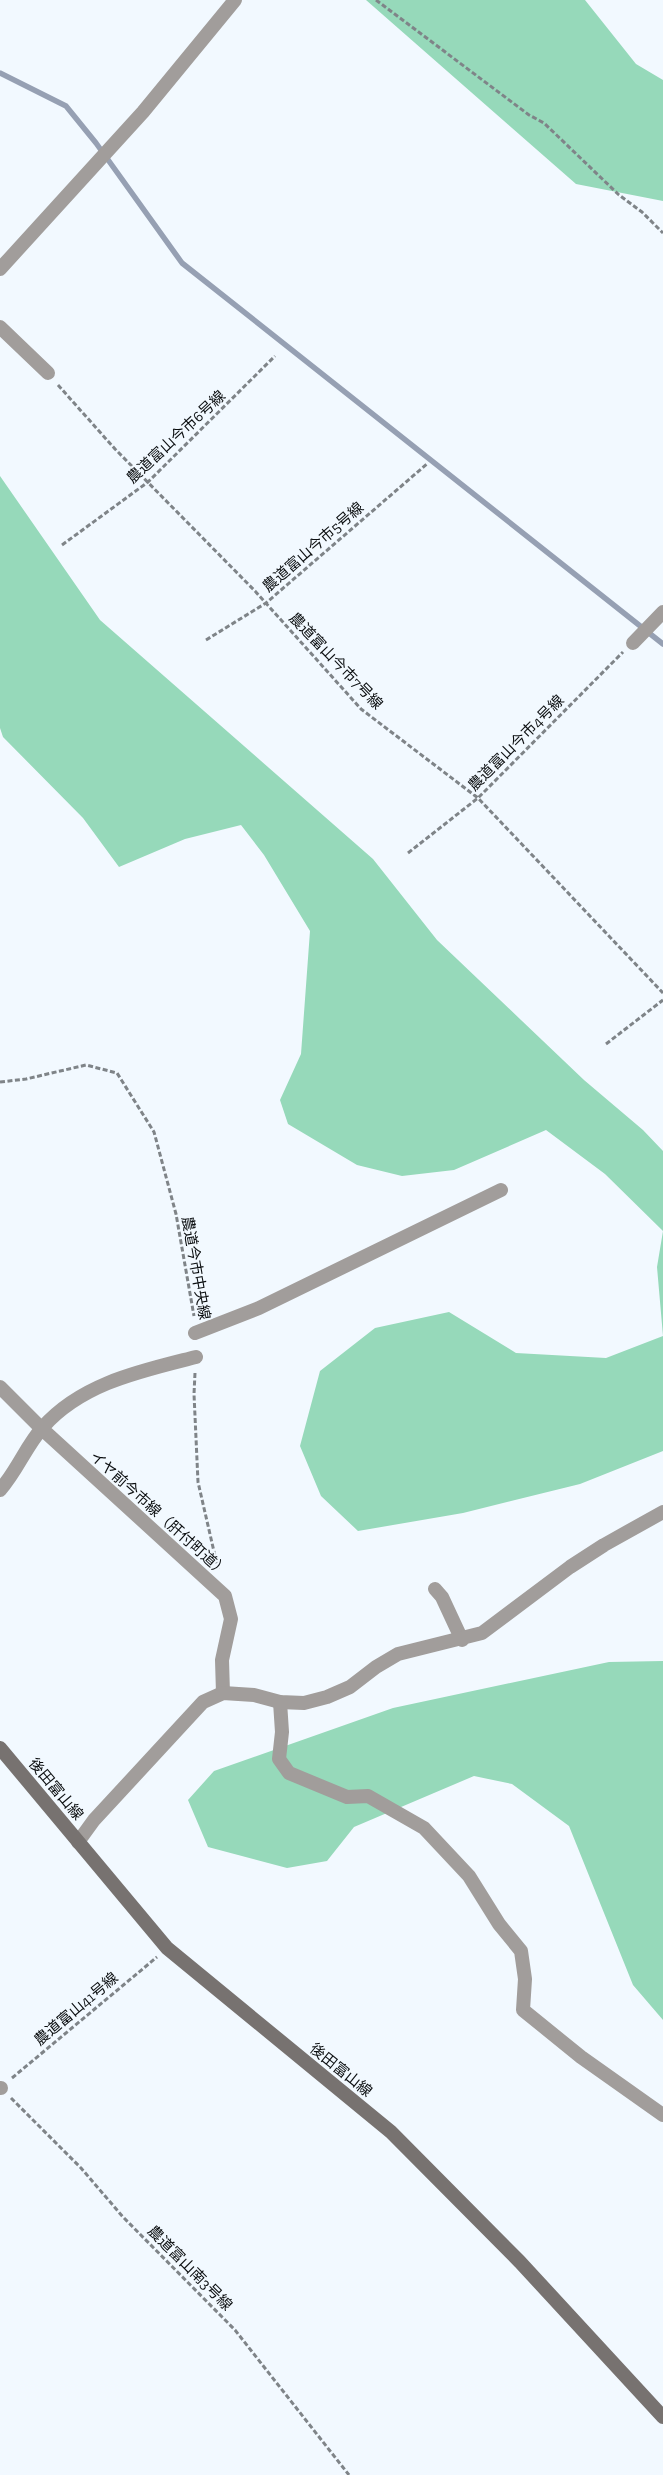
<svg xmlns="http://www.w3.org/2000/svg" width="663" height="2475" font-family="'Zilla Slab','Noto Sans JP',serif">
<rect width="100%" height="100%" fill="#f2f9ff"/>
<!-- green -->
<path fill="#96d9ba" d="M 366,0 L 585,0 L 636,64 L 663,80 L 663,201 L 576,184 Z
M 0,476 L 100,620 L 373,859 L 437,940 L 584,1080 L 643,1130 L 663,1151 L 663,1451 L 580,1484 L 463,1513 L 358,1531 L 321,1496 L 300,1446 L 320,1371 L 375,1328 L 449,1312 L 516,1353 L 606,1358 L 663,1336 L 657,1267 L 663,1231 L 605,1174 L 546,1130 L 454,1170 L 402,1176 L 357,1165 L 288,1124 L 280,1100 L 301,1054 L 310,931 L 264,855 L 241,825 L 185,839 L 119,867 L 83,818 L 3,737 L 0,728 Z
M 663,1661 L 663,2020 L 633,1985 L 569,1826 L 512,1784 L 474,1776 L 354,1827 L 327,1861 L 287,1868 L 208,1847 L 188,1800 L 214,1771 L 393,1708 L 609,1662 Z"/>
<g fill="none" stroke-linecap="round" stroke-linejoin="round">
<!-- stream -->
<path stroke="#96a0b3" stroke-width="5.5" d="M 0,73 L 66,106 L 96,143 L 182,263 L 663,644"/>
<!-- path -->
<path stroke="#7f8488" stroke-width="3" stroke-dasharray="5 2.5" stroke-linecap="butt" d="M 376,0 L 529,115 L 544,123 L 619,195 L 642,212 L 663,233
M 58,385 L 115,449 L 255,591 L 361,709 L 478,798 L 663,993
M 62,545 L 148,482 L 275,356
M 206,640 L 266,603 L 428,463
M 408,853 L 478,798 L 623,652
M 606,1044 L 663,1000
M 0,1082 L 26,1079 L 86,1065 L 117,1073 L 154,1132 L 176,1214 L 194,1316
M 195,1373 L 194,1394 L 198,1482 L 218,1569
M 12,2078 L 157,1957
M 11,2098 L 81,2168 L 123,2217 L 235,2330 L 349,2475"/>
<!-- minor -->
<path stroke="#a19d9b" stroke-width="14" d="M 0,269 L 143,112 L 235,0
M 0,327 L 48,373
M 633,643 L 663,612
M 195,1333 L 259,1308 L 501,1190
M 0,1387 L 41,1428 L 225,1596 L 231,1619 L 222,1660 L 223,1693
M 0,1490 C 17,1471 26,1446 43,1427 C 82,1383 141,1371 196,1357
M 435,1589 L 442,1597 L 462,1640
M 280,1702 L 282,1732 L 279,1759 L 289,1773 L 347,1797 L 368,1796 L 424,1828 L 469,1876 L 499,1924 L 521,1951 L 525,1979 L 523,2010 L 581,2057 L 663,2115
M 0,2088 L 1,2088"/>
<!-- tertiary -->
<path stroke="#a19d9b" stroke-width="14" d="M 78,1842 L 94,1820 L 203,1702 L 223,1693 L 254,1695 L 280,1702 L 304,1703 L 327,1697 L 350,1687 L 376,1667 L 398,1654 L 482,1633 L 570,1567 L 604,1545 L 663,1512"/>
<!-- secondary -->
<path stroke="#777270" stroke-width="14" d="M 0,1748 L 167,1948 L 391,2132 L 520,2262 L 663,2417"/>
</g>
<g text-anchor="middle" stroke-width="4" stroke-linejoin="round" paint-order="stroke">
<!-- street labels -->
<g font-size="15" fill="#0b0e10" stroke="#f2f9ff">
<text transform="translate(176 437) rotate(-43)" y="5">農道富山今市6号線</text>
<text transform="translate(313 547) rotate(-41)" y="5">農道富山今市5号線</text>
<text transform="translate(336 661) rotate(46)" y="5">農道富山今市7号線</text>
<text transform="translate(516 743) rotate(-45)" y="5">農道富山今市4号線</text>
<text transform="translate(196 1268) rotate(80)" y="5">農道今市中央線</text>
<text transform="translate(159 1514) rotate(42)" y="5">イヤ前今市線（肝付町道）</text>
<text transform="translate(56 1789) rotate(50)" y="5">後田富山線</text>
<text transform="translate(76 2009) rotate(-40)" y="5">農道富山41号線</text>
<text transform="translate(341 2070) rotate(39)" y="5">後田富山線</text>
<text transform="translate(190 2268) rotate(45)" y="5">農道富山南3号線</text>
</g>
</g>
</svg>
